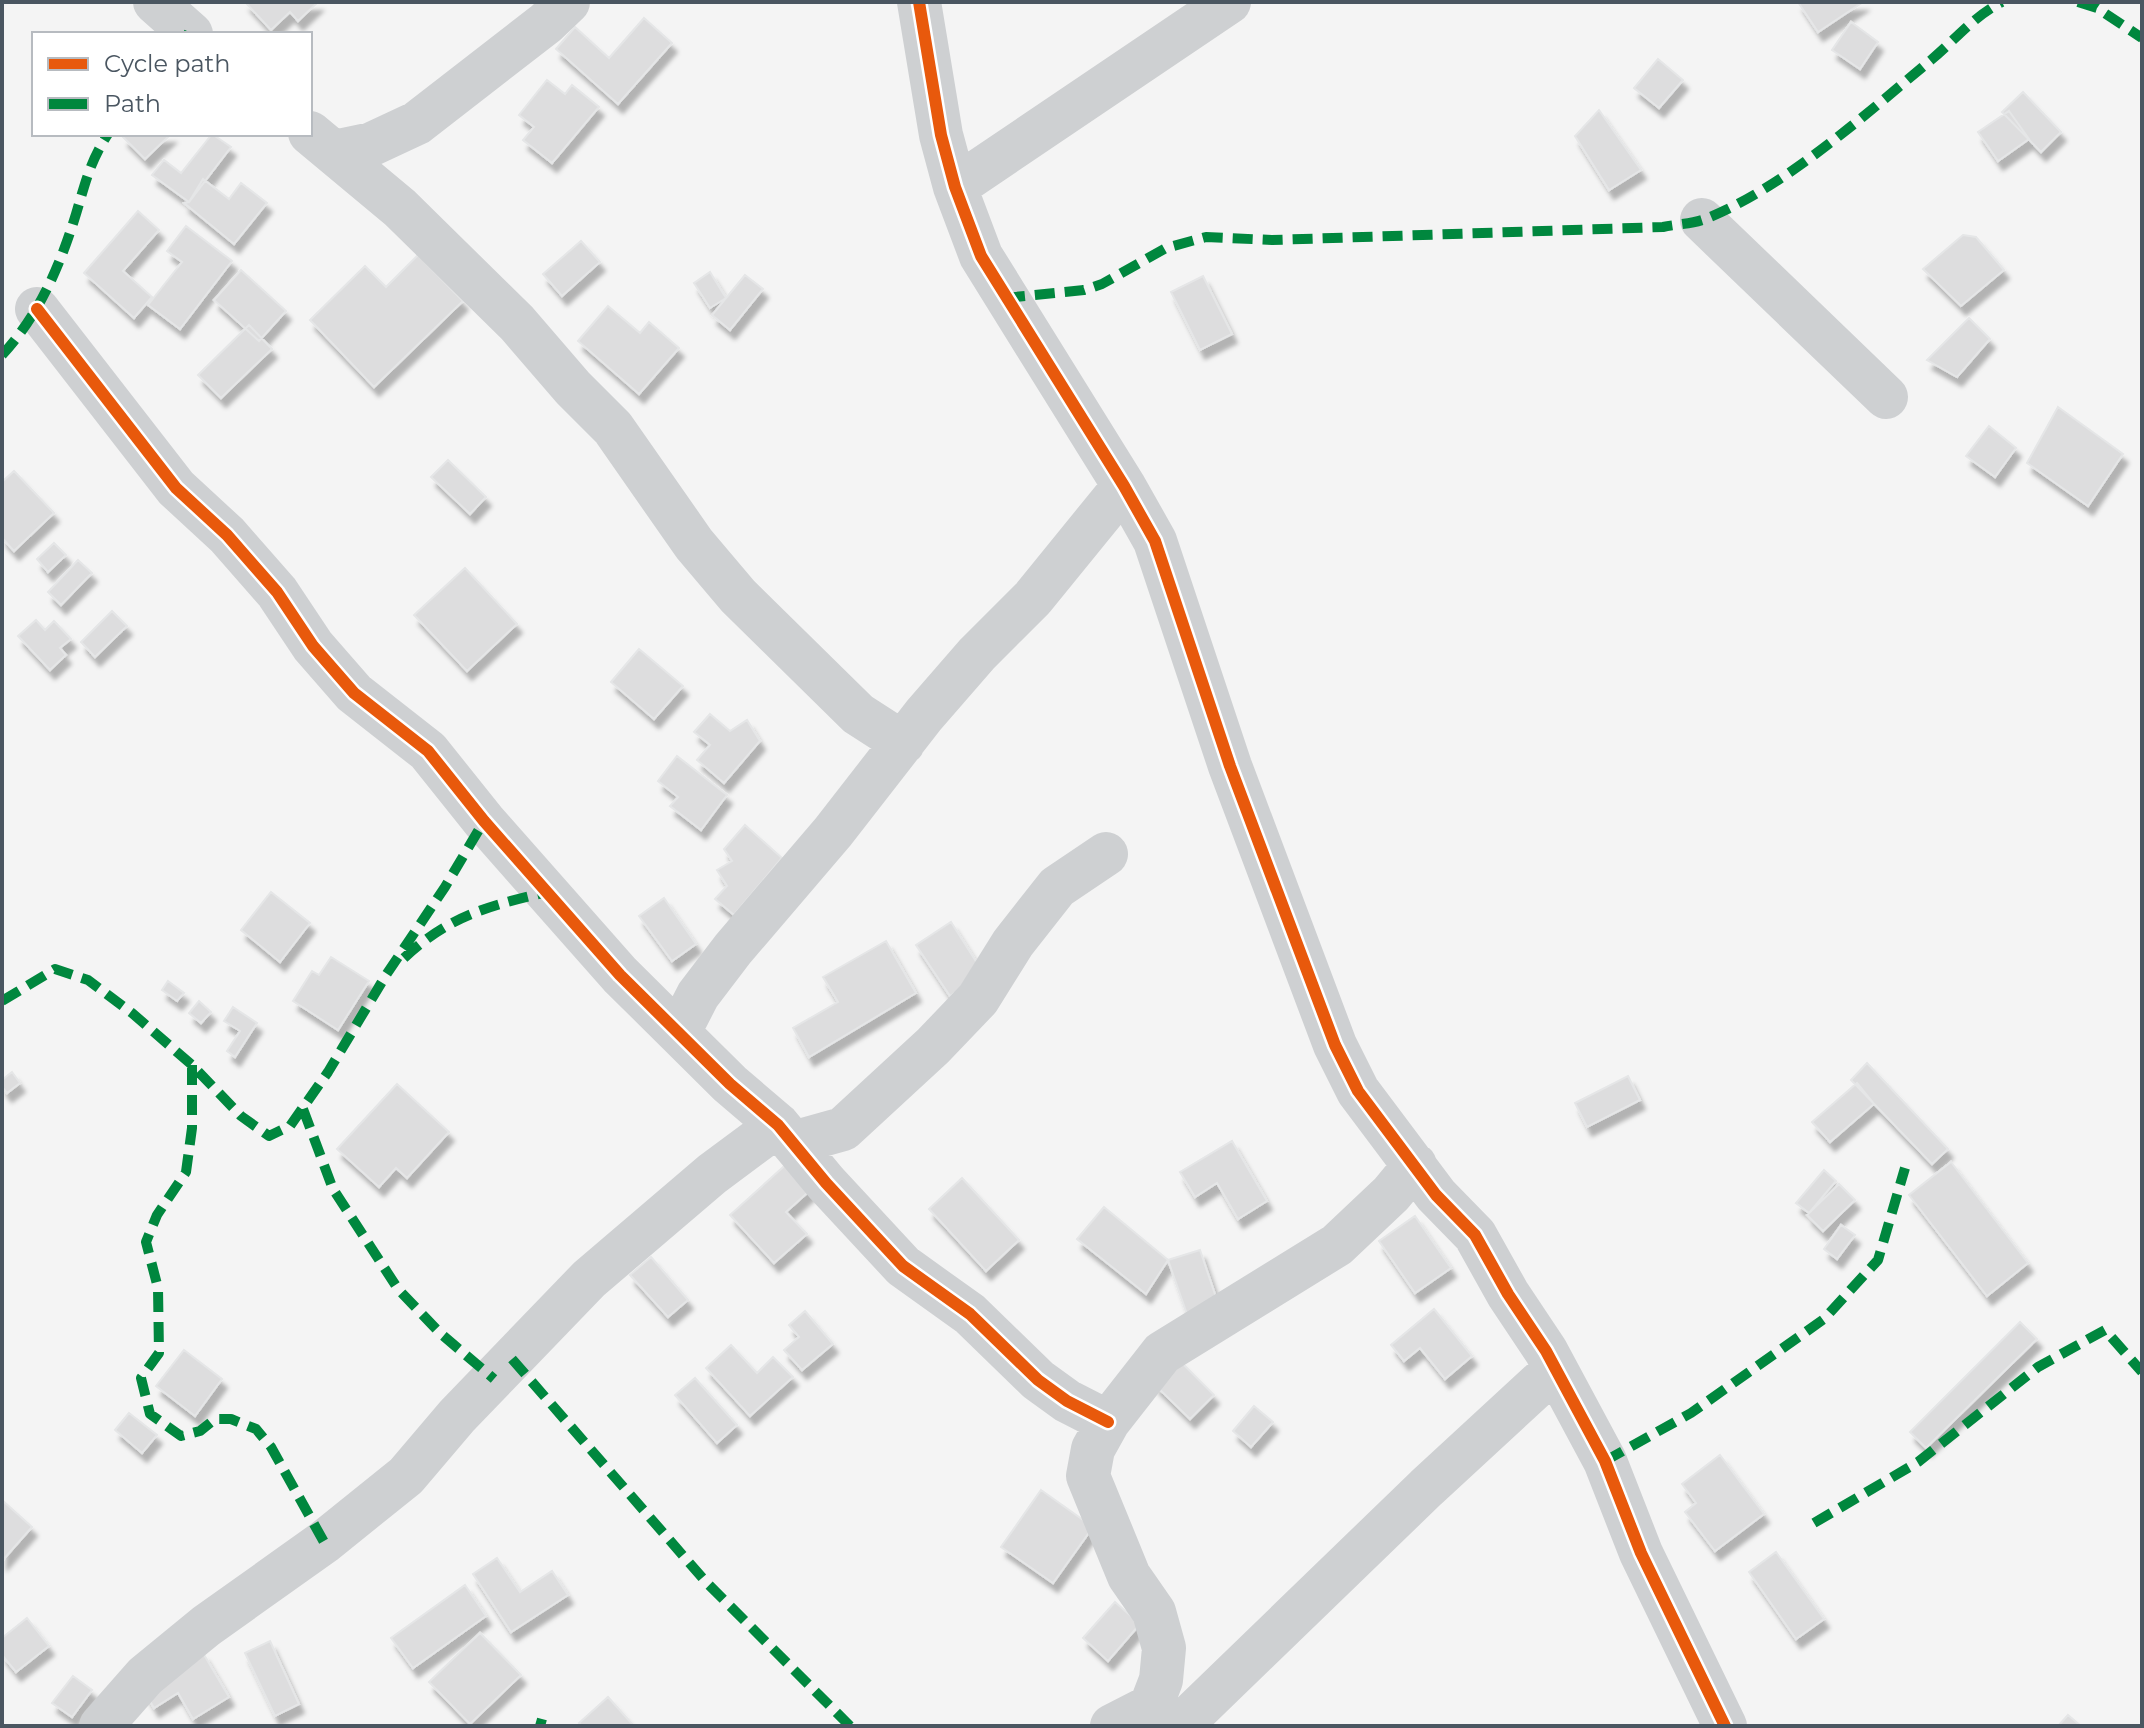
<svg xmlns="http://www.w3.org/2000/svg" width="2144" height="1728" font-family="Montserrat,sans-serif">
<defs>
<filter id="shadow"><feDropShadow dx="5" dy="9" stdDeviation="2" flood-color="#0004"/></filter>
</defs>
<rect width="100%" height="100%" fill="#f4f4f4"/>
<!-- building -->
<path fill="#ddddde" stroke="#e5e6e7" stroke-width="2" filter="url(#shadow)" d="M 245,2 L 318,2 L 298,21 L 290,12 L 271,30 Z
M 1798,2 L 1863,2 L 1818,32 Z
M 644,18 L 672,43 L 618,104 L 556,49 L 575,27 L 609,58 Z
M 1851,22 L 1878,42 L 1860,69 L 1832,50 Z
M 1658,59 L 1683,80 L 1659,108 L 1634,88 Z
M 547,80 L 565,94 L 572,85 L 599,107 L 552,163 L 523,140 L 534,127 L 519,115 Z
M 2023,92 L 2061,132 L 2041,152 L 2002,112 Z
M 1599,110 L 1641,170 L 1609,190 L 1575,136 Z
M 2009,111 L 2029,139 L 1998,161 L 1978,132 Z
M 127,134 L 171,134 L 145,159 L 123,137 Z
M 212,134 L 231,147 L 189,202 L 152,175 L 164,160 L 181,173 Z
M 203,179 L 229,199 L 241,183 L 267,203 L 234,244 L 184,203 L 189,202 Z
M 138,211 L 159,230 L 123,271 L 152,297 L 134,318 L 84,273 Z
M 186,226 L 232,261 L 180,329 L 148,305 L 182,262 L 167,251 Z
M 1963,235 L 1976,237 L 2004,270 L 1961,306 L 1923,269 Z
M 581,241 L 600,262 L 562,296 L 543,274 Z
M 418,255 L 463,301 L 374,387 L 310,320 L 365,266 L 386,287 Z
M 241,270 L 286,311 L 259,341 L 214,300 Z
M 710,272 L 726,298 L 710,308 L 694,283 Z
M 745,275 L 763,289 L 730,330 L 712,315 Z
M 1203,276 L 1232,334 L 1200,350 L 1171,292 Z
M 608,306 L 640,333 L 649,322 L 679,348 L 639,394 L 578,341 Z
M 1969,318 L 1990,339 L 1957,377 L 1927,360 Z
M 249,325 L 272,349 L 221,398 L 198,375 Z
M 2058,407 L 2123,454 L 2088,506 L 2027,463 Z
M 1989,426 L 2016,448 L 1995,477 L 1966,456 Z
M 448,460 L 486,497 L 470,514 L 431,477 Z
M 14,471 L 54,513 L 14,551 L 2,538 L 2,482 Z
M 54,543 L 66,555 L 48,572 L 37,559 Z
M 78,560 L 92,573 L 61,605 L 48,592 Z
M 465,568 L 517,624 L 467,671 L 414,615 Z
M 112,611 L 127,626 L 95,657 L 81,642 Z
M 36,620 L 45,630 L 54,621 L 71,639 L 60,648 L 66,655 L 50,670 L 18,636 Z
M 639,649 L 683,686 L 654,719 L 611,682 Z
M 710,714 L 730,731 L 747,720 L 760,741 L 724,783 L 697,760 L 710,745 L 694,732 Z
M 677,756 L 727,795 L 701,830 L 670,806 L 678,797 L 658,781 Z
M 745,825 L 782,858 L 734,915 L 715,899 L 727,886 L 717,870 L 732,861 L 724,849 Z
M 271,892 L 310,923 L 280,962 L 241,930 Z
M 664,898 L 696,944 L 672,961 L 639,916 Z
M 951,922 L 984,974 L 950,996 L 916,945 Z
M 886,941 L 916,993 L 809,1057 L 793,1028 L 838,1002 L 823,977 Z
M 331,957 L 369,981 L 338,1030 L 293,1001 L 312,971 L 319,975 Z
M 168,981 L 184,993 L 177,1001 L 162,990 Z
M 199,1001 L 211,1012 L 201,1023 L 189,1013 Z
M 233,1007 L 257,1023 L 235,1057 L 227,1051 L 240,1031 L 224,1021 Z
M 1867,1063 L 1948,1149 L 1932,1164 L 1851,1080 Z
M 12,1072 L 20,1083 L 7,1093 L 2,1087 L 2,1080 Z
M 1628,1076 L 1640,1100 L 1587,1127 L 1575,1103 Z
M 1857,1083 L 1874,1104 L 1830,1142 L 1812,1122 Z
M 397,1084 L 449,1132 L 407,1178 L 396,1168 L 379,1187 L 337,1149 Z
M 1232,1141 L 1267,1201 L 1238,1219 L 1217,1183 L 1195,1197 L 1180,1172 Z
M 791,1160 L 815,1186 L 786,1212 L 807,1234 L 774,1263 L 730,1215 Z
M 1951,1162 L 2028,1263 L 1987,1296 L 1909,1195 Z
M 1824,1170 L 1836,1181 L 1809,1213 L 1796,1203 Z
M 962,1178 L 1019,1240 L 986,1271 L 929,1209 Z
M 1839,1184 L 1855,1200 L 1823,1231 L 1807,1215 Z
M 1104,1207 L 1168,1260 L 1146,1294 L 1077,1239 Z
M 1415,1216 L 1451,1268 L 1415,1293 L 1379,1241 Z
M 1841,1225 L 1855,1235 L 1837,1259 L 1824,1249 Z
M 1200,1250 L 1220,1309 L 1189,1320 L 1168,1260 Z
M 651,1257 L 688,1300 L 668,1317 L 630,1275 Z
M 1434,1309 L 1472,1356 L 1445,1379 L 1420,1348 L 1404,1361 L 1391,1345 Z
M 805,1311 L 833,1344 L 802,1370 L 784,1350 L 799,1337 L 789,1325 Z
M 2020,1322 L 2037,1339 L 1926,1448 L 1910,1432 Z
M 731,1345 L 757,1373 L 773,1357 L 793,1377 L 750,1416 L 706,1368 Z
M 184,1350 L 222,1379 L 195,1416 L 156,1386 Z
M 1178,1359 L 1214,1395 L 1190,1419 L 1154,1384 Z
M 695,1378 L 737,1425 L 717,1443 L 675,1395 Z
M 1254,1406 L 1273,1422 L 1251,1447 L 1233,1431 Z
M 129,1413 L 157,1435 L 142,1453 L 115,1430 Z
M 1720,1455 L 1764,1514 L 1715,1551 L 1685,1512 L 1696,1503 L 1682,1484 Z
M 1041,1490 L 1093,1527 L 1053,1583 L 1001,1547 Z
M 2,1500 L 32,1527 L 2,1561 Z
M 1776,1552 L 1824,1619 L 1796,1639 L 1749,1572 Z
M 497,1558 L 520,1592 L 552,1571 L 568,1595 L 511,1632 L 473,1574 Z
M 465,1585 L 486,1616 L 413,1668 L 391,1638 Z
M 1115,1602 L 1140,1624 L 1108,1661 L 1083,1638 Z
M 27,1618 L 49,1646 L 16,1672 L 2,1655 L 2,1638 Z
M 480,1633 L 521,1675 L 470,1724 L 429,1682 Z
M 270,1641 L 299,1704 L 275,1716 L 245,1653 Z
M 203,1653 L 229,1697 L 193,1719 L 178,1693 L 154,1708 L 143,1689 Z
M 73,1676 L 92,1690 L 72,1717 L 52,1703 Z
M 608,1697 L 634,1726 L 582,1726 L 579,1723 Z
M 2068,1715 L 2081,1726 L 2058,1726 Z"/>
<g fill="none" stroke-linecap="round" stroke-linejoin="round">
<!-- minor -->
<path stroke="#ced0d2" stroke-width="44" d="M 155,2 L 191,34
M 919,2 L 941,135 L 955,187 L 981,256 L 1124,486 L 1155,541 L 1230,766 L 1335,1045 L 1358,1091 L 1436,1195 L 1475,1235 L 1508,1294 L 1546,1351 L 1605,1461 L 1641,1553 L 1725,1726
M 310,133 L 400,208 L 517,323 L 573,388 L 613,428 L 694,544 L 738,596 L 858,714 L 903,743
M 334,152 L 372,144 L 417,123 L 546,23 L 568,2
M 955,187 L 1229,2
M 1702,220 L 1886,397
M 37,309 L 176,488 L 227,535 L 277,592 L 313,646 L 354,693 L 428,751 L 484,821 L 620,975 L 730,1084 L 778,1125 L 826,1183 L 903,1266 L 970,1314 L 1038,1380 L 1067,1401 L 1108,1422
M 679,1032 L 698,995 L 733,949 L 833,832 L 924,715 L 977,654 L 1033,598 L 1124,486
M 793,1143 L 843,1129 L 933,1046 L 978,999 L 1013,943 L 1057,887 L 1106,854
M 101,1726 L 145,1676 L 206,1626 L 324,1542 L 406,1476 L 457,1416 L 589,1279 L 712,1174 L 778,1125
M 1112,1726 L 1151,1706 L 1161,1680 L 1164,1648 L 1154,1612 L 1129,1576 L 1088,1476 L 1093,1449 L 1108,1422 L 1162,1353 L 1337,1245 L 1391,1194 L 1415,1165
M 1180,1726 L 1426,1488 L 1555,1369"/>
<!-- quiet -->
<path stroke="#00873e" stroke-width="10" stroke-dasharray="20 10" stroke-linecap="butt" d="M 2078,2 L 2097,8 L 2142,38
M 188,34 L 189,32
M 1005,298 L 1084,290 L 1102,284 L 1166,248 L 1206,237 L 1272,240 L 1663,227 C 1677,224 1692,224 1705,219 C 1784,188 1866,114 1931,60 C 1955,40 1974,16 2002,2
M 2,355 C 39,315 60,266 76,214 C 85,184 90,161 108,134
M 404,958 C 449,916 488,906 547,892
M 2,1001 L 55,969 L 88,980 L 132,1013 L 192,1065 L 241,1116 L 269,1136 L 290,1126 L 328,1072 L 386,975 L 445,887 L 484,821
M 192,1065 L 192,1128 L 186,1172 L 157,1215 L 146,1242 L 158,1288 L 159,1353 L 141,1378 L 150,1414 L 181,1436 L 200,1431 L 215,1419 L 231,1419 L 256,1429 L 271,1447 L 324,1542
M 303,1109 L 333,1189 L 398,1289 L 440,1333 L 494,1379
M 512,1359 L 706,1582 L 850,1726
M 1605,1461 L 1691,1413 L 1824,1319 L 1878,1260 L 1905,1168
M 1814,1523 L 1918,1462 L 2038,1367 L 2105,1330 L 2142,1372
M 540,1726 L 542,1719"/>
<defs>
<path id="cycleway" d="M 919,2 L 941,135 L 955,187 L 981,256 L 1124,486 L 1155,541 L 1230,766 L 1335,1045 L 1358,1091 L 1436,1195 L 1475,1235 L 1508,1294 L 1546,1351 L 1605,1461 L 1641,1553 L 1725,1726
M 37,309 L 176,488 L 227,535 L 277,592 L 313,646 L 354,693 L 428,751 L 484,821 L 620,975 L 730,1084 L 778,1125 L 826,1183 L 903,1266 L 970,1314 L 1038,1380 L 1067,1401 L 1108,1422"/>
</defs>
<!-- cycleway casing -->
<use href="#cycleway" stroke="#fff" stroke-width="17"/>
<!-- cycleway -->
<use href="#cycleway" stroke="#e8590c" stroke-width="12"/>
</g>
<!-- border -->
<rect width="2144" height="1728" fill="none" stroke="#4a5661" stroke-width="8"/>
<!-- legend -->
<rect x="32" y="32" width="280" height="104" fill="#ffffff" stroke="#b7bbc0" stroke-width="2"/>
<rect x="48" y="58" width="40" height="12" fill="#e8590c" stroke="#b7bbc0" stroke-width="2"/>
<text x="104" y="72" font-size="24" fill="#4a5661">Cycle path</text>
<rect x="48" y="98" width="40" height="12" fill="#00873e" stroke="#b7bbc0" stroke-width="2"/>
<text x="104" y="112" font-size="24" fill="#4a5661">Path</text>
</svg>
